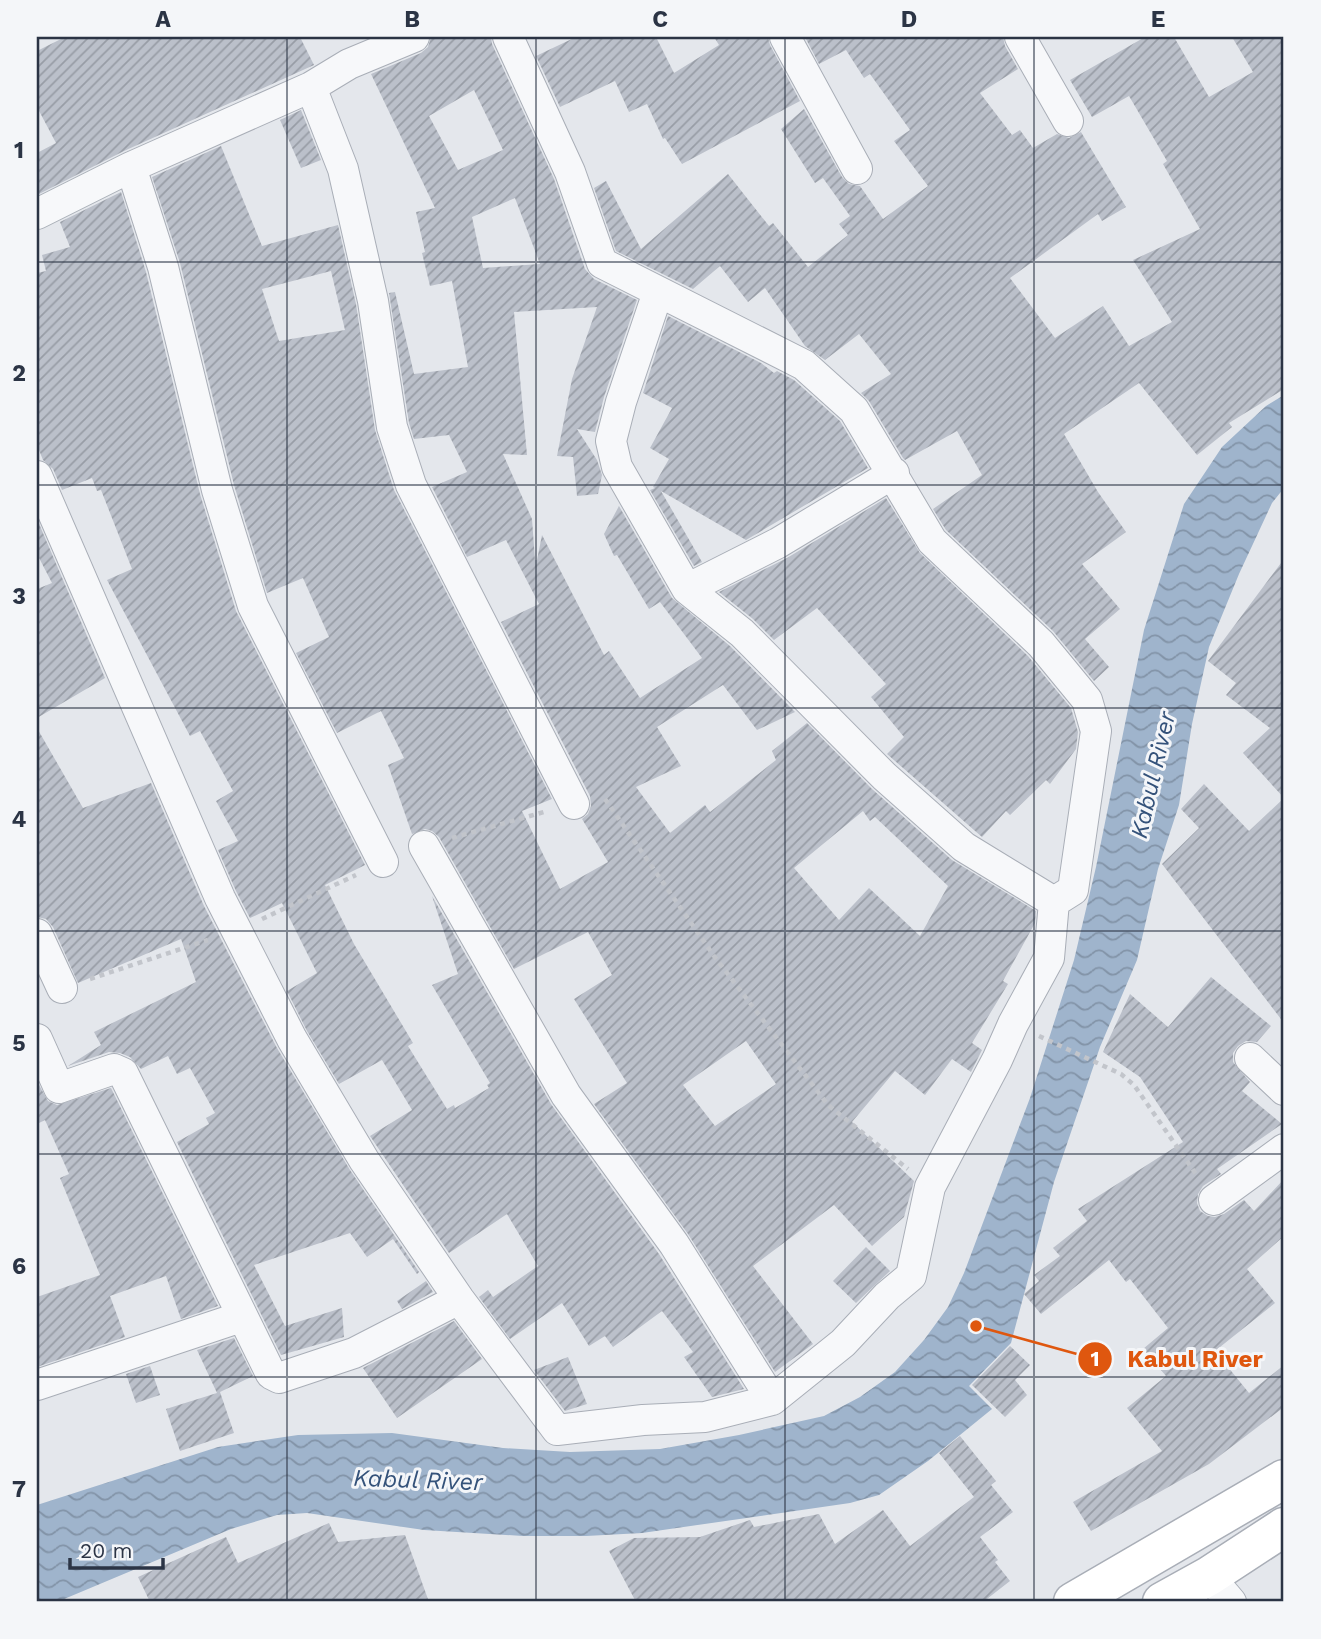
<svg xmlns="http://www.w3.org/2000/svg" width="1321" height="1639" font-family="'Work Sans',sans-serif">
<defs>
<pattern id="water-waves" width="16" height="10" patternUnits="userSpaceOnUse" patternTransform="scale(1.75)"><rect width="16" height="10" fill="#9fb4cc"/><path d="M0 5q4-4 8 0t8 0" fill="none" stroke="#8293a7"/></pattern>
<pattern id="building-hatch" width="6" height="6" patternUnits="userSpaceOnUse" patternTransform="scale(1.75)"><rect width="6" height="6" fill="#bbc0ca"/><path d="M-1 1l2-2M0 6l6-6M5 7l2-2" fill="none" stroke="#989da6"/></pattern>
</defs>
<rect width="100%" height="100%" fill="#e4e7ec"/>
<!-- water -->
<path fill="url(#water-waves)" d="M 1284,395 L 1284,488 L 1272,503 L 1239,574 L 1209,647 L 1192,724 L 1179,805 L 1158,869 L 1137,960 L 1100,1047 L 1054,1182 L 1011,1343 L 969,1386 L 992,1409 L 928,1461 L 879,1495 L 850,1503 L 642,1533 L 586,1536 L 523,1536 L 424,1530 L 307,1513 L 277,1515 L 231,1529 L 57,1602 L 37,1602 L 37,1505 L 218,1447 L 298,1435 L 392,1433 L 503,1448 L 570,1452 L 660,1449 L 739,1435 L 824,1416 L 860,1397 L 895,1372 L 924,1340 L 948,1307 L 964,1273 L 1030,1098 L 1074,960 L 1096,867 L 1144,630 L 1184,504 L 1222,447 L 1266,406 Z"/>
<!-- building -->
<path fill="url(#building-hatch)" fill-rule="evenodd" d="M 65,37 L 300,37 L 314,65 L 124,151 L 37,195 L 37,153 L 56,143 L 37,107 L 37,51 Z
M 431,37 L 491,37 L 492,44 L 554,179 L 585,269 L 594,279 L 637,300 L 604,397 L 595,432 L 577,429 L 597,460 L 602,475 L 598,494 L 577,496 L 573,457 L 557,456 L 572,379 L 597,307 L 514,312 L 527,455 L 503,454 L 532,519 L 535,560 L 537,560 L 542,535 L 604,655 L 609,651 L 640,698 L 702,658 L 660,602 L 649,609 L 617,555 L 614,556 L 604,534 L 619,506 L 672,598 L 730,646 L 795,712 L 757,730 L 723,685 L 657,727 L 681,766 L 636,787 L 670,833 L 705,805 L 710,812 L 776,760 L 772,751 L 807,723 L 872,789 L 952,860 L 1036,911 L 1035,923 L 1003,981 L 1008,984 L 972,1043 L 982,1050 L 971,1072 L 952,1059 L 925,1095 L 895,1071 L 852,1122 L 914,1181 L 904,1217 L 872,1246 L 834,1205 L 753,1266 L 813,1344 L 775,1372 L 688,1234 L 594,1104 L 627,1083 L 574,999 L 612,975 L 588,932 L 514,969 L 439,837 L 432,831 L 425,829 L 412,834 L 388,765 L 404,758 L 381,711 L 337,733 L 296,653 L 329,637 L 303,578 L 267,593 L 234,485 L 180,263 L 152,177 L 221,146 L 262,246 L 338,225 L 356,304 L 375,430 L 394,490 L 552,799 L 522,811 L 560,889 L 608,862 L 582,819 L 588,814 L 591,806 L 590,796 L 501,622 L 539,604 L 506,540 L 467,557 L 432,487 L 467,472 L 449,435 L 414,439 L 409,423 L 389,293 L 395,292 L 414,374 L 468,367 L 452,281 L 430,286 L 422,253 L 425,252 L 416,212 L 435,208 L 371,74 L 421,53 L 428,47 ZM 474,90 L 503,150 L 458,170 L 429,116 ZM 515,198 L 540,264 L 483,268 L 472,217 ZM 331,271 L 345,330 L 279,341 L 262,289 ZM 863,811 L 870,821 L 875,817 L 948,886 L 920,936 L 869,888 L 839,920 L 794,868 ZM 746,1041 L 776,1084 L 715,1126 L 683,1085 Z
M 576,37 L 656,37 L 674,73 L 719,45 L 714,37 L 768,37 L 770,45 L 800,101 L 682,164 L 665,138 L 663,139 L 647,104 L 629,112 L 615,81 L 560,107 L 536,56 Z
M 805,37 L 1003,37 L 1005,46 L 1018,69 L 980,93 L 1012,135 L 1020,130 L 1033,148 L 1057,134 L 1069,138 L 1081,132 L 1126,207 L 1102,221 L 1098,214 L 1010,278 L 1055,338 L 1103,306 L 1129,346 L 1172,322 L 1133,260 L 1200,229 L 1163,164 L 1167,161 L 1129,96 L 1092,117 L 1070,80 L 1145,37 L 1174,37 L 1209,97 L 1253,72 L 1232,37 L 1284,37 L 1284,389 L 1229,423 L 1232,427 L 1197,455 L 1139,383 L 1064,434 L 1098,492 L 1126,532 L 1082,564 L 1120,609 L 1085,639 L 1109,667 L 1094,681 L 1053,631 L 946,530 L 933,509 L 982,475 L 957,431 L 905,460 L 903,458 L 869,401 L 861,393 L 891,374 L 859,334 L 825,360 L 805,346 L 765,288 L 748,302 L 720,266 L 693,289 L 616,251 L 594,188 L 606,181 L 641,249 L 728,174 L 769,226 L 773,223 L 808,267 L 848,235 L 839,224 L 850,216 L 823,178 L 815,183 L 781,129 L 804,109 L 842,177 L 849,184 L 860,186 L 883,219 L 928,186 L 894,141 L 910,130 L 870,74 L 864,78 L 846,50 L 819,64 Z
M 301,110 L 321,160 L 301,168 L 280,120 Z
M 121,192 L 146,272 L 200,494 L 236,611 L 365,865 L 325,885 L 354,944 L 413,1043 L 408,1046 L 447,1109 L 454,1105 L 455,1108 L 489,1088 L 487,1085 L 490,1083 L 432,985 L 458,974 L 432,896 L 551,1104 L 659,1254 L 744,1389 L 712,1397 L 684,1357 L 693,1352 L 662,1311 L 613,1347 L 605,1336 L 589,1346 L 562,1303 L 510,1339 L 479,1297 L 488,1290 L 493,1297 L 538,1266 L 507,1214 L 449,1253 L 370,1136 L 412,1110 L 382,1060 L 339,1084 L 307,1031 L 287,991 L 317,973 L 282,903 L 250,918 L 236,891 L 218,850 L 238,841 L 216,801 L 233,791 L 200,731 L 190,736 L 107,580 L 132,569 L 101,490 L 97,491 L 92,478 L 62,490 L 53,469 L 43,460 L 37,445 L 37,273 L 46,271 L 42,255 L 70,247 L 60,222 Z
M 668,316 L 761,363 L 774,373 L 777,371 L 794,380 L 840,421 L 868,468 L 746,540 L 661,491 L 702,562 L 694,566 L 650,490 L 655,488 L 653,487 L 669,459 L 650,448 L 672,408 L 643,393 Z
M 886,498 L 920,553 L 1028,656 L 1071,708 L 1078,732 L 1076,749 L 1050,784 L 1046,780 L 1010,815 L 1006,811 L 982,837 L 887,754 L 904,737 L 871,697 L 886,684 L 817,608 L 774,640 L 753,619 L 719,592 L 787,558 Z
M 37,519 L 105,678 L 37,718 L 37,589 L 52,583 L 37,554 Z
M 1284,559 L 1284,1023 L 1162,864 L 1199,828 L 1181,809 L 1204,784 L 1249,831 L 1284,798 L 1243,753 L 1270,728 L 1226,695 L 1236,683 L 1208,661 Z
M 37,728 L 83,808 L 151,783 L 204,906 L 277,1048 L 350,1170 L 419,1272 L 417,1274 L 393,1239 L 367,1257 L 350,1233 L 254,1265 L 285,1326 L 342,1308 L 344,1337 L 281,1355 L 177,1142 L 209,1124 L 206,1118 L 215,1113 L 190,1068 L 177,1074 L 168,1056 L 141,1069 L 130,1057 L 120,1053 L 109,1052 L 68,1066 L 101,1045 L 94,1032 L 196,982 L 181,939 L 78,983 L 53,927 L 46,919 L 37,917 Z
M 1211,977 L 1271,1026 L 1257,1042 L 1246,1041 L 1238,1046 L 1233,1053 L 1233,1062 L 1250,1082 L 1242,1091 L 1282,1124 L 1217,1169 L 1221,1174 L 1203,1186 L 1198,1194 L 1197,1203 L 1200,1211 L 1208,1216 L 1215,1217 L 1224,1214 L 1244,1200 L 1254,1211 L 1284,1179 L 1284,1236 L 1247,1269 L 1275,1303 L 1215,1351 L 1249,1393 L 1284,1365 L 1284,1407 L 1209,1464 L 1091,1531 L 1073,1502 L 1162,1451 L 1127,1408 L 1166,1376 L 1143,1349 L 1168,1328 L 1130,1279 L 1126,1282 L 1109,1260 L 1041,1314 L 1024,1294 L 1039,1281 L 1034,1275 L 1060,1256 L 1053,1248 L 1087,1221 L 1078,1209 L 1183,1142 L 1140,1077 L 1103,1052 L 1130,994 L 1168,1027 Z
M 39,1085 L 48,1101 L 57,1105 L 111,1088 L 218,1306 L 181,1319 L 166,1276 L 110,1296 L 125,1337 L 37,1367 L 37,1297 L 100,1275 L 60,1178 L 69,1174 L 45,1120 L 37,1124 Z
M 866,1247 L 890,1271 L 856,1303 L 833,1281 Z
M 426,1281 L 433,1292 L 402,1309 L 397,1301 Z
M 454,1321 L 482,1359 L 397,1418 L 363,1368 Z
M 234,1338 L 253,1376 L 220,1392 L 234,1433 L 180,1451 L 166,1409 L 217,1393 L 197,1350 Z
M 1010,1346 L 1030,1365 L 1015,1380 L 1027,1395 L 1005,1417 L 972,1385 Z
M 568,1357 L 587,1404 L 565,1411 L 534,1370 Z
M 150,1366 L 160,1395 L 136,1403 L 126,1374 Z
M 960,1436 L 996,1481 L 991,1485 L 1013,1512 L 980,1537 L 998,1560 L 995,1562 L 1010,1581 L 983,1602 L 636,1602 L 609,1551 L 634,1538 L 700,1537 L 750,1520 L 754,1527 L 819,1514 L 835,1544 L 883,1510 L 910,1546 L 974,1497 L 939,1453 Z
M 329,1523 L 338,1542 L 405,1535 L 429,1602 L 150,1602 L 138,1577 L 226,1537 L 238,1563 Z"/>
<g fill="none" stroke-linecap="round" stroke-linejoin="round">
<defs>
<path id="street" d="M 785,37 L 857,169
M 1020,37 L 1068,121
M 311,87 L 343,169 L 373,301 L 392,427 L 411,485 L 574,804
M 131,167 L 163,267 L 217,490 L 253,606 L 383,862
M 37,214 L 131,167 L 311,87 L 349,64 L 414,37
M 658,292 L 621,402 L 611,441 L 617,467 L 687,589 L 742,633 L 884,776 L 964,847 L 1054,902
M 37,476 L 220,898 L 292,1039 L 364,1160 L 459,1299 L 557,1430 L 643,1420 L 705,1417 L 772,1400 L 843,1343 L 887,1296 L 911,1276 L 930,1187 L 997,1060 L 1013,1024 L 1049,958 L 1054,902 L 1073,890 L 1096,731 L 1087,700 L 1041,644 L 932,541 L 854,410 L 804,365 L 602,263 L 570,172 L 508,37
M 687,589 L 778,543 L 894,473
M 424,846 L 566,1095 L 674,1244 L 772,1400
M 37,934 L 62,988
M 37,1039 L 59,1088 L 114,1069 L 123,1073 L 271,1374 L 279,1378 L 354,1353 L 459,1299
M 1250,1058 L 1284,1090
M 1214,1200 L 1284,1149
M 37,1385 L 232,1320
M 1209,1576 L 1231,1602"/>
<path id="secondary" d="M 1073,1602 L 1284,1479
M 1162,1602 L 1209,1576 L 1284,1527"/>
</defs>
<!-- street casing -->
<use href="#street" stroke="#a9aeb7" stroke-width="32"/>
<!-- secondary casing -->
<use href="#secondary" stroke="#a9aeb7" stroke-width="41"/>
<!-- path -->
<path stroke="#c2c5cb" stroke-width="4.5" stroke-dasharray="5 5" stroke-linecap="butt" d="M 605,799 L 714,956 L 828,1105 L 908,1169
M 452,838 L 544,812
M 262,919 L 356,875
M 90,979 L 208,940
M 1039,1036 L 1121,1074 L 1134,1085 L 1198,1177"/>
<!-- street -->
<use href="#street" stroke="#f7f8fa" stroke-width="30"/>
<!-- secondary -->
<use href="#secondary" stroke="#fff" stroke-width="38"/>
</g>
<!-- grid -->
<path fill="none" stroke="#2b3445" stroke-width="2" stroke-opacity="0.55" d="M 287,37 L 287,1602M 536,37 L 536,1602M 785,37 L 785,1602M 1034,37 L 1034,1602M 37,262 L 1284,262M 37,485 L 1284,485M 37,708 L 1284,708M 37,931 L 1284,931M 37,1154 L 1284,1154M 37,1377 L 1284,1377"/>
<g text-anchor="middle" stroke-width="6" stroke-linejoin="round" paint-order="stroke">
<!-- water labels -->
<g font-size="24" font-style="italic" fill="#34527a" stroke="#f4f6f9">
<text transform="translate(1153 775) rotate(-77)" y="8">Kabul River</text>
<text transform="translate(418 1480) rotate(2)" y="8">Kabul River</text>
</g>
</g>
<!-- callouts -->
<path fill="none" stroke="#df570f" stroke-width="2.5" d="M976 1326L1095 1359"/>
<g fill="#df570f" stroke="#f4f6f9" stroke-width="2.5">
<circle cx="976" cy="1326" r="7"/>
<circle cx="1095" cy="1359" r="18"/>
</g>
<g font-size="21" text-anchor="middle" font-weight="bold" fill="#fff">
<text x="1095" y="1366">1</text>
</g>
<g font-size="24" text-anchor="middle" font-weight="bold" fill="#df570f" stroke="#f4f6f9" stroke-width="6" stroke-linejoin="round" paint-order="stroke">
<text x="1195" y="1367">Kabul River</text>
</g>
<!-- border -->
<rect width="1321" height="1639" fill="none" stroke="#f4f6f9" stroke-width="77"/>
<!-- scale -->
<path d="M70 1558v10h93v-10" fill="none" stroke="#2b3445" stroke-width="3.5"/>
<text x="80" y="1558" font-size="21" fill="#2b3445" stroke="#f4f6f9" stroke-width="5" paint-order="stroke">20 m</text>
<rect x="38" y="38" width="1244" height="1562" fill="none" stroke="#2b3445" stroke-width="2.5"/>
<g font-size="23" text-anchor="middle" font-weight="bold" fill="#2b3445">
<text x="163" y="27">A</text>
<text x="412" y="27">B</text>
<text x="660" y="27">C</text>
<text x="909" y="27">D</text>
<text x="1158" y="27">E</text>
<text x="19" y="158">1</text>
<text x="19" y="381">2</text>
<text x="19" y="604">3</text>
<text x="19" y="827">4</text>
<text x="19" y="1051">5</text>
<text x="19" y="1274">6</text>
<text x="19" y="1497">7</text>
</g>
</svg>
